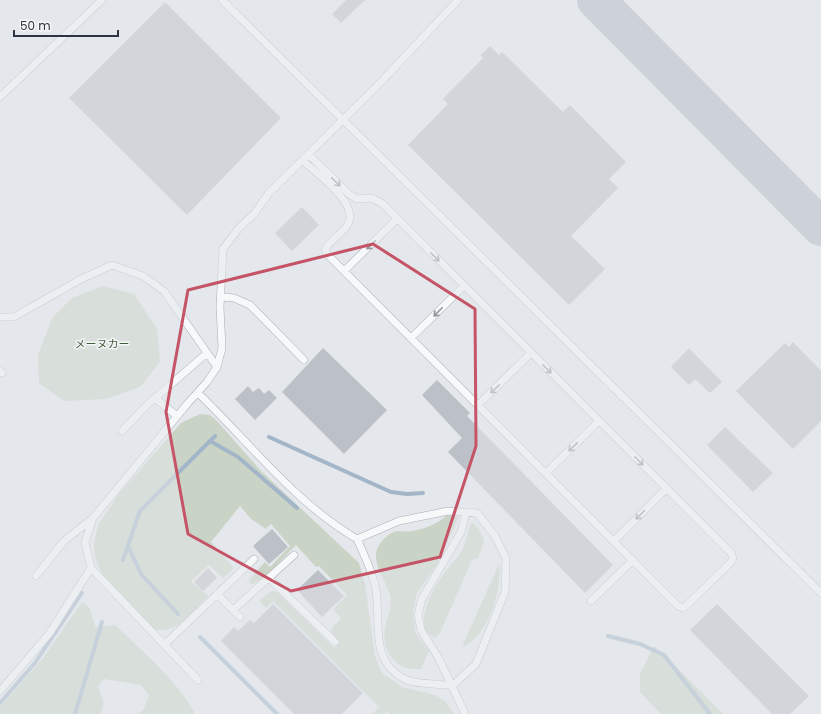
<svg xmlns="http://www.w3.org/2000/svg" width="821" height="714" font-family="Poppins,'Noto Sans JP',sans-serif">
<rect width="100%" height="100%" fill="#e4e7eb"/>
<!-- green -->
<path fill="#cad4c6" d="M 103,286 L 134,294 L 157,329 L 160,362 L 140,387 L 106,399 L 64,401 L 39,383 L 38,355 L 52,318 L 72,298 Z
M 200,414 L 210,415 L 216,420 L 261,471 L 359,563 L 365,584 L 375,656 L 382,673 L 402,687 L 432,694 L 445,701 L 454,714 L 390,714 L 387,712 L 383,714 L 372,714 L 379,707 L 273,601 L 266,608 L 259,601 L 271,591 L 277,592 L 334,648 L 340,642 L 331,632 L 332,628 L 341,618 L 333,609 L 347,595 L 319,566 L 316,567 L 296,545 C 286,554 264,584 251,584 L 249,580 L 265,562 L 270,567 L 290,546 L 271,524 L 266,529 L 251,519 L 240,506 L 211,542 L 234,568 L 223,578 L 209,565 L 191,581 L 208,596 C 192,612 176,636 152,629 L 103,576 L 95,558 L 94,543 L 98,525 L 119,494 L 181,423 Z
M 447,515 L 459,517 L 436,566 L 417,593 L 413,611 L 415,632 L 429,651 L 421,669 C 416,669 408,669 403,667 C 389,660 382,643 385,628 C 387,618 393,607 390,595 C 384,575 364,556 386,537 C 396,528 401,533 412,531 C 424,529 438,524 447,515 Z
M 472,522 L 479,529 L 484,541 L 478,558 L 472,560 L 440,633 L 435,638 C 411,629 432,590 442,576 C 449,566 460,557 464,546 C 468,538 467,530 472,522 Z
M 499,564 C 503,589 488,637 462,647 Z
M 82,602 L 90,608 L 95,627 L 115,625 C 143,652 175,678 194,712 L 193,714 L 138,714 L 144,709 L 149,695 L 141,685 L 104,679 L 98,687 L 104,704 L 100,714 L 0,714 L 0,707 L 43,658 Z
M 654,646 L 664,655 L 723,714 L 661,714 L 640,692 L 640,674 Z"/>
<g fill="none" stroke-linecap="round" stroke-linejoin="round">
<!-- stream -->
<path stroke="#a3b5c8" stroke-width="4" d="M 269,437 L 391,492 L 407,494 L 423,493
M 210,441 L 238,457 L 297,508
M 128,546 L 141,574 L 178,614
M 123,560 L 140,511 L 215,436
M 608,636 L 640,644 L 664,655 L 710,714
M 200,637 L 277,714
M 0,703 L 35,663 L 82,593
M 75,714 L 102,622"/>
<!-- taxiway -->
<path stroke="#b2b7c0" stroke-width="38" d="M 596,0 L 821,227"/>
</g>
<!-- building -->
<path fill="#bcc0c7" d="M 346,0 L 365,0 L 341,23 L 332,14 Z
M 165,2 L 281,118 L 187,215 L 69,98 Z
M 490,46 L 499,55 L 502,52 L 563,112 L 570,105 L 626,162 L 609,179 L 618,188 L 571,236 L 605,269 L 569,305 L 408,145 L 448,104 L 443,99 L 483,58 L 481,55 Z
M 302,207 L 319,225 L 292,251 L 275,233 Z
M 793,342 L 821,371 L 821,421 L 793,449 L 736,391 L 785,343 L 789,347 Z
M 323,348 L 387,410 L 344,454 L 282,392 Z
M 689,348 L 722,382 L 710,393 L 695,379 L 689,385 L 671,367 Z
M 437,380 L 470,413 L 467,416 L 613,565 L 585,593 L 448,452 L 462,438 L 422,395 Z
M 248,386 L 253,392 L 259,388 L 264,394 L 269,390 L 277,398 L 255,420 L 235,399 Z
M 725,427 L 773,473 L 753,492 L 707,445 Z
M 272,529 L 288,547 L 269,564 L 253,546 Z
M 208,568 L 217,578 L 203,591 L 194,582 Z
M 318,570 L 344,596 L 322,617 L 297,590 Z
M 273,604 L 363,693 L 342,714 L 294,714 L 221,641 L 234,627 L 238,631 L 250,620 L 254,623 Z
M 717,604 L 809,696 L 790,714 L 772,714 L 690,630 Z"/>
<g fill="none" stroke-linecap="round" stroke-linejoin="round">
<defs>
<path id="service" d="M 222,0 L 821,593
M 0,97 L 102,0
M 302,160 C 315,172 360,204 348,224 C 344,232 333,239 327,246 L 325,250 L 328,255 L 678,606 L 683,608 L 686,606 L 731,562 L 733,558 L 731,553 L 383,204 L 372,198 L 357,199 L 349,194 L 308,154
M 344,271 L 397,219
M 221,297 L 234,298 L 250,305 L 304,360
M 0,317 L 14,317 L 81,279 L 112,265 L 143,276 L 164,291 L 217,367
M 411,338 L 464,286
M 0,371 L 2,373
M 198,393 C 250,443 294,502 357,539 L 399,521 L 448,511 L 477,513 L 495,536 L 506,558 L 505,592 L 476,664 L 452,686 L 465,714
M 155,398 L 177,416
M 478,405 L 531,353
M 122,431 L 147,405 L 207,353
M 546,473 L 599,421
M 93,518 L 85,542 L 91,568 L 198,680
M 357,539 C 364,554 371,569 375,585 C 383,618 366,661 407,680 C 420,685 438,683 452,686
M 614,541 L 667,488
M 36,576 L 64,541 L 93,518 L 188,403 L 207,382 L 217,367 L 222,348 L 220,307 L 223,249 L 239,228 L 254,214 L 269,193 L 380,83 L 458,0
M 269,578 L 335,642
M 217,594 L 240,617
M 591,601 L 633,560
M 233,610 L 294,555
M 164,645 L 254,559
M 452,686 L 438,657 L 421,630 L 418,614 L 422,599 L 430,585 L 461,532 L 466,512
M 0,691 L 49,634 L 91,568"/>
</defs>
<!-- service casing -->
<use href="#service" stroke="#a9aeb5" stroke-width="8"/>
<!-- service -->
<use href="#service" stroke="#f7f8f9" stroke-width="7"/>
</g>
<!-- one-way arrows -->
<defs><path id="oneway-shaft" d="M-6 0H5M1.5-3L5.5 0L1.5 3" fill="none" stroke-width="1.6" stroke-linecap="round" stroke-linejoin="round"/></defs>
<g stroke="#92969e">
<use href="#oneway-shaft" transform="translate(336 182) rotate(44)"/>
<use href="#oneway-shaft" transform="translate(371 245) rotate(136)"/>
<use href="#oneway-shaft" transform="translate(435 257) rotate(45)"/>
<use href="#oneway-shaft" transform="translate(438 312) rotate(135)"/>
<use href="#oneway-shaft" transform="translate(547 369) rotate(45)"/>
<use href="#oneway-shaft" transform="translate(495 389) rotate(136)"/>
<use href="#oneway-shaft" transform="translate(573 447) rotate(136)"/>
<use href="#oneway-shaft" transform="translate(639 461) rotate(45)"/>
<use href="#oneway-shaft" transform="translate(640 515) rotate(135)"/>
</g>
<!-- marked area -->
<path d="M0 0H821V714H0ZM 373,244 L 475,309 L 476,446 L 440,557 L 291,591 L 188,534 L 166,412 L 188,290 Z" fill="#e4e7eb" fill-opacity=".55" fill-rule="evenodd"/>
<path fill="none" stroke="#c55466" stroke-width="3" stroke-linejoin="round" d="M 373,244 L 475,309 L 476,446 L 440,557 L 291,591 L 188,534 L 166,412 L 188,290 Z"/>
<g text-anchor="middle" stroke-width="3" stroke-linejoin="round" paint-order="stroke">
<!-- park labels -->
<g font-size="11" fill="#425d3b" stroke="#f4f6f8">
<text x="102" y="348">メーヌカー</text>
</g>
</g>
<!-- scale -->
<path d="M14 30v6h104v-6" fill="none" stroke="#2d3542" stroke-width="2"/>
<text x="20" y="30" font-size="12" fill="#2d3542" stroke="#f4f6f8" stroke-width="3" paint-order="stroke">50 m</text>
</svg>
